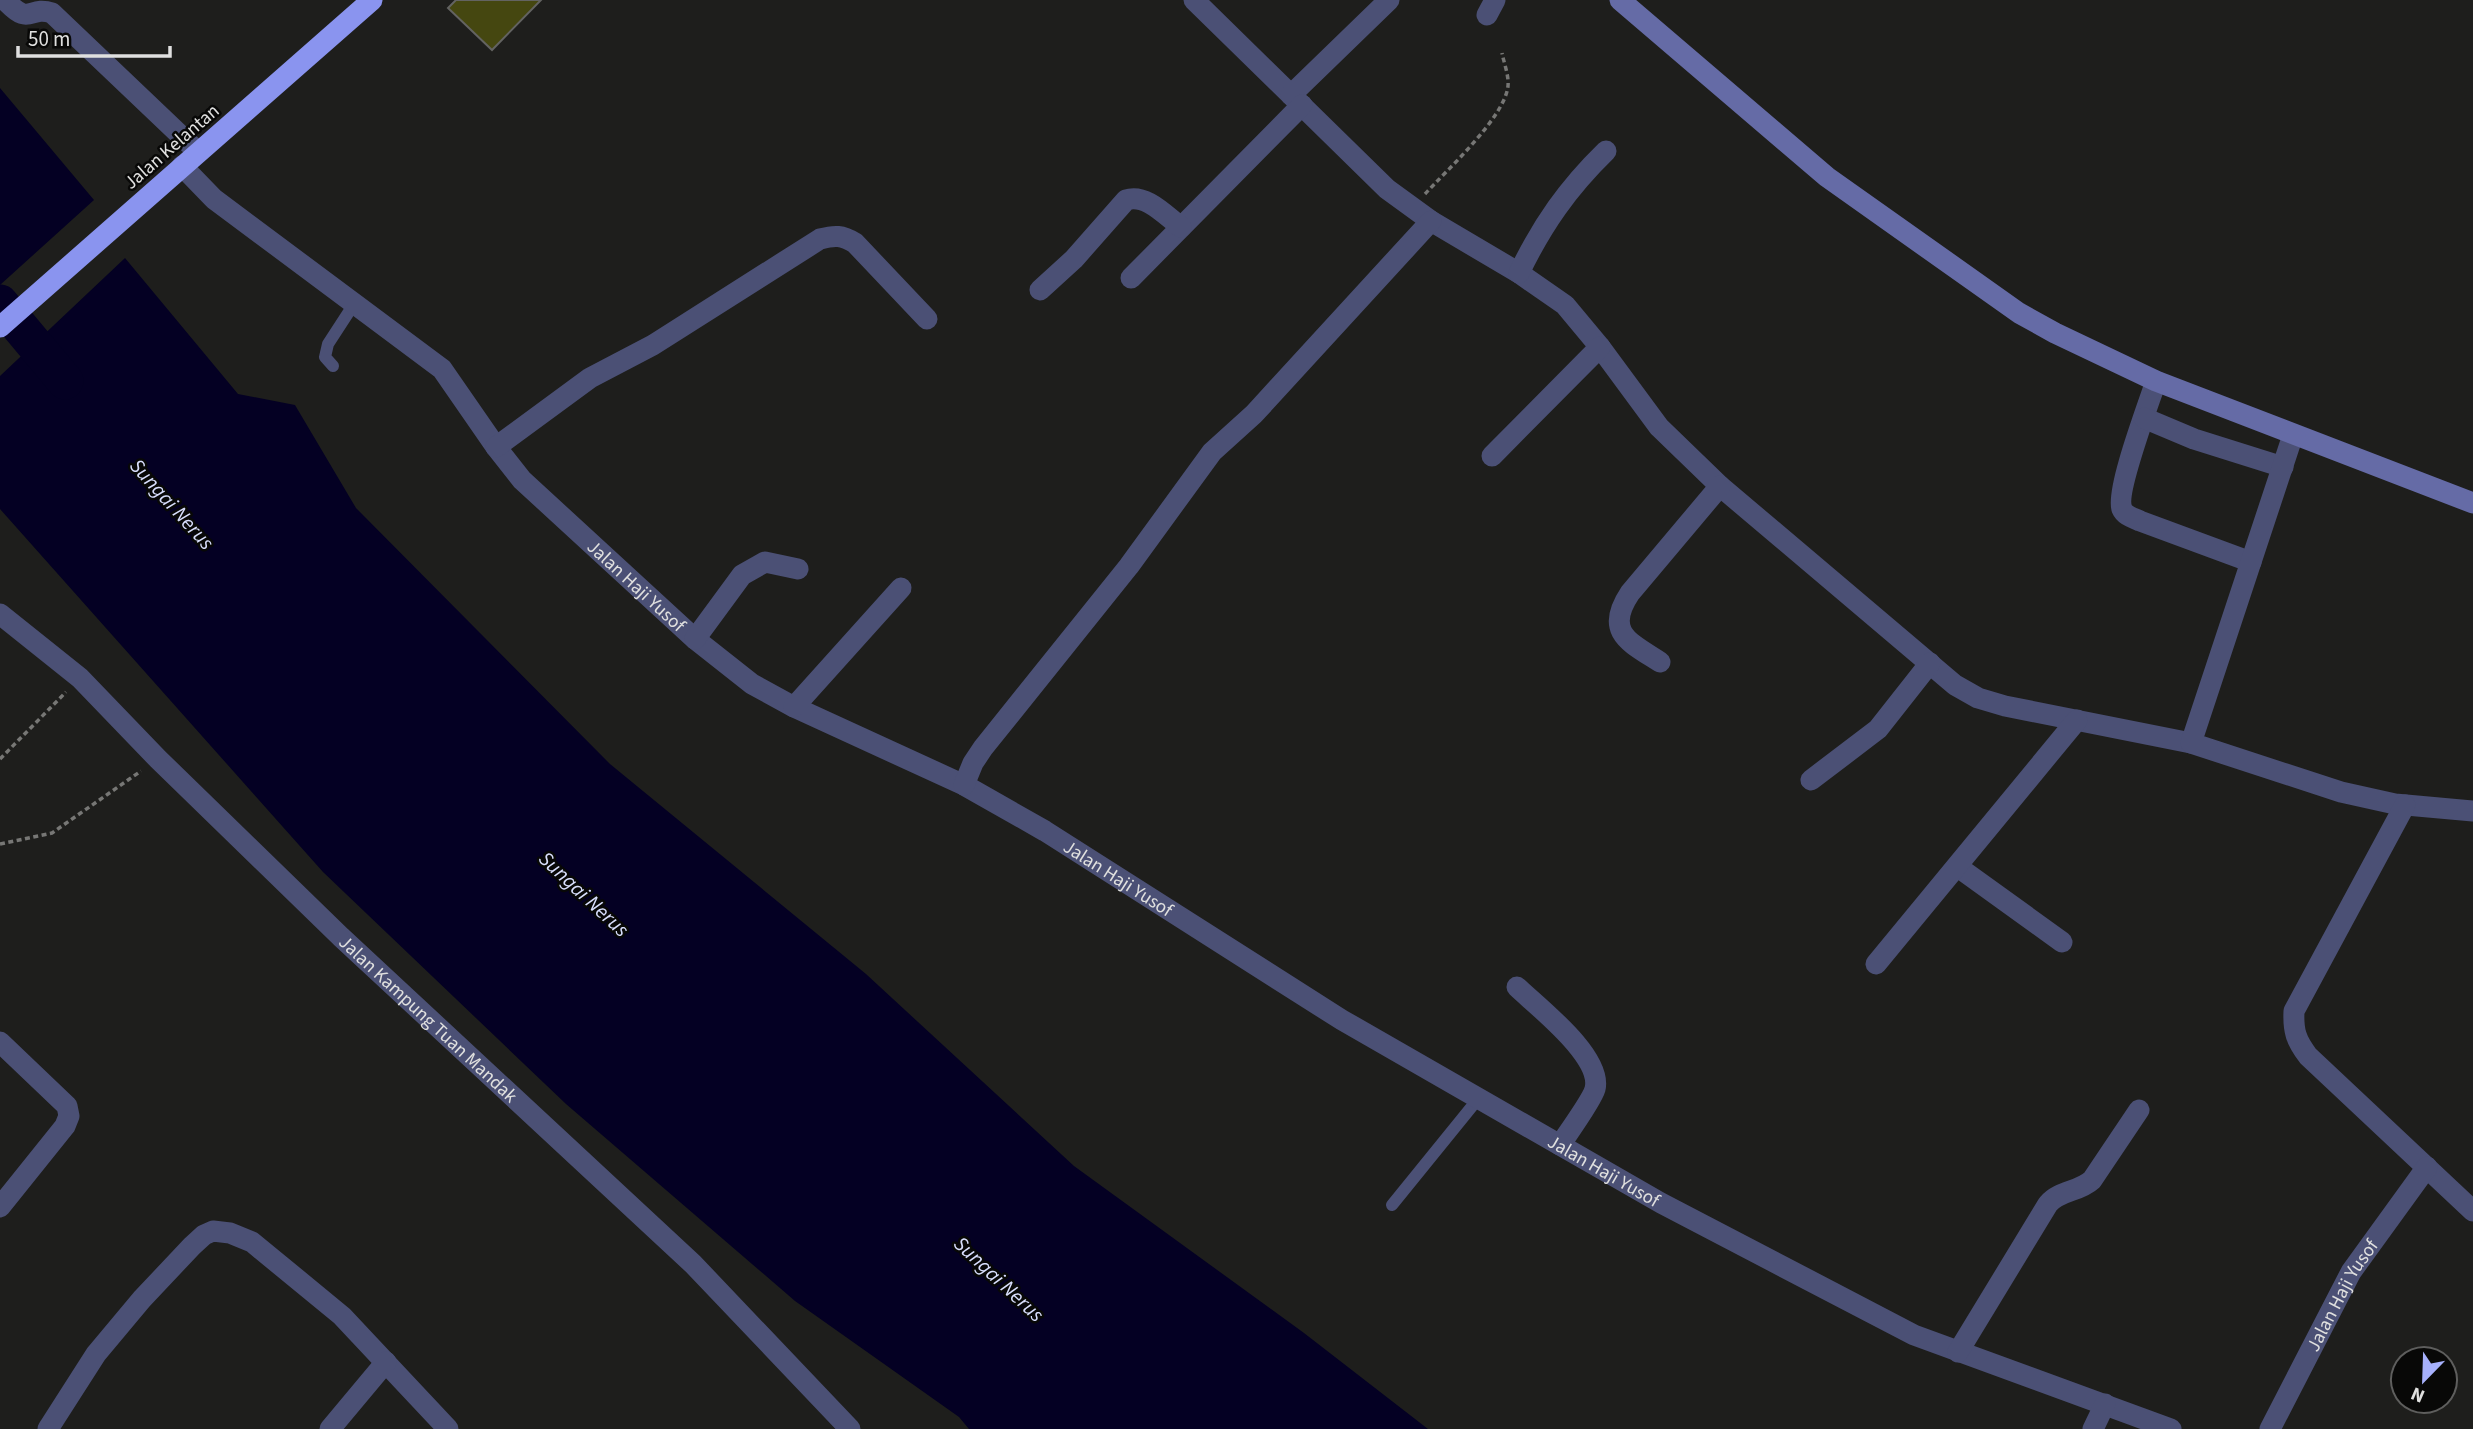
<svg xmlns="http://www.w3.org/2000/svg" width="2473" height="1429" font-family="'Source Sans 3',sans-serif">
<rect width="100%" height="100%" fill="#1e1e1c"/>
<!-- water -->
<path fill="#040023" d="M 0,88 L 94,200 L 0,285 Z
M 125,258 L 238,394 L 295,405 L 356,508 L 610,764 L 866,974 L 1074,1166 L 1304,1333 L 1428,1429 L 969,1429 L 959,1417 L 795,1301 L 566,1104 L 323,872 L 0,509 L 0,376 Z"/>
<g fill="none" stroke-linecap="round" stroke-linejoin="round">
<!-- river -->
<path stroke="#040023" stroke-width="37" d="M 0,303 L 65,381"/>
</g>
<!-- building -->
<path fill="#454710" stroke="#636361" stroke-width="2" d="M 456,0 L 541,0 L 492,50 L 448,8 Z"/>
<g fill="none" stroke-linecap="round" stroke-linejoin="round">
<!-- path -->
<path stroke="#777775" stroke-width="3.5" stroke-dasharray="5 3.5" stroke-linecap="butt" d="M 1425,194 C 1447,170 1505,117 1508,86 C 1509,76 1504,63 1502,53
M 0,759 L 66,692
M 0,844 L 52,833 L 141,771"/>
<!-- lane -->
<path stroke="#4b5075" stroke-width="12" d="M 333,366 L 325,357 L 328,344 L 354,304
M 1392,1205 L 1478,1099"/>
<!-- street -->
<g stroke="#4b5075" stroke-width="21">
<path d="M 5,0 C 31,28 28,5 52,13 L 198,152"/>
<path d="M 1194,0 L 1387,189 L 1431,221 L 1519,273 L 1565,305 L 1600,347 L 1659,427 L 1720,486 L 1955,685 L 1978,698 L 2005,706 L 2191,743"/>
<path d="M 1487,15 L 1495,0"/>
<path d="M 1291,95 L 1389,0"/>
<path id="s1" d="M 182,166 L 214,199 L 442,369 L 496,447 L 522,480 L 695,639 L 752,684 L 794,707 L 964,785 L 1045,831 L 1342,1020 L 1661,1203 L 1914,1335 L 2171,1429"/>
<path d="M 1519,273 C 1542,225 1568,188 1606,151"/>
<path d="M 1131,278 L 1302,105"/>
<path d="M 1040,290 L 1074,259 L 1126,200 C 1146,193 1166,216 1181,227"/>
<path d="M 2156,381 C 2149,403 2115,492 2122,509 C 2125,516 2134,518 2140,521 L 2251,562"/>
<path d="M 2144,418 L 2194,439 L 2283,467"/>
<path d="M 2293,435 L 2191,743 L 2341,792 L 2395,804 L 2473,811"/>
<path d="M 496,447 L 590,378 L 653,345 L 820,239 C 835,235 842,235 855,243 L 927,319"/>
<path d="M 1492,456 L 1600,347"/>
<path id="s2" d="M 0,614 L 80,678 L 158,759 L 341,937 L 693,1264 L 850,1429"/>
<path d="M 695,639 L 742,575 L 765,562 L 798,569"/>
<path d="M 1660,662 C 1629,642 1604,632 1630,593 L 1720,486"/>
<path d="M 794,707 L 901,588"/>
<path d="M 1811,780 L 1878,729 L 1930,663"/>
<path d="M 964,785 L 973,763 L 983,748 L 1129,566 L 1212,452 L 1254,414 L 1431,221"/>
<path d="M 2405,805 L 2294,1011 C 2293,1031 2296,1040 2308,1056 L 2473,1211"/>
<path d="M 1958,867 L 2062,942"/>
<path d="M 1876,964 L 2077,720"/>
<path d="M 1517,987 C 1538,1007 1603,1057 1595,1089 C 1592,1100 1568,1133 1560,1145"/>
<path d="M 0,1042 L 67,1106 L 69,1116 L 65,1126 L 0,1207"/>
<path d="M 1958,1352 L 2048,1204 C 2060,1190 2079,1192 2092,1180 L 2139,1110"/>
<path d="M 48,1429 L 96,1354 L 142,1299 L 192,1246 L 204,1235 L 213,1231 L 230,1233 L 252,1242 L 342,1316 L 448,1429"/>
<path d="M 330,1429 L 386,1362"/>
<path d="M 2093,1429 L 2105,1404"/>
<path id="s3" d="M 2270,1429 L 2351,1272 L 2427,1167"/>
</g>
<!-- secondary -->
<path stroke="#656ba6" stroke-width="21" d="M 1620,0 L 1827,177 L 2019,313 L 2055,333 L 2156,381 L 2473,503"/>
<!-- highway -->
<path stroke="#8a94ef" stroke-width="21" d="M 0,327 L 372,0"/>
</g>
<g text-anchor="middle" stroke-width="5" stroke-linejoin="round" paint-order="stroke">
<!-- street labels -->
<g font-size="19" fill="#e0e0df" stroke="#080807">
<text transform="translate(171 146) rotate(-41)" y="7">Jalan Kelantan</text>
<text dy="7" stroke="none"><textPath href="#s1" startOffset="623">Jalan Haji Yusof</textPath></text>
<text dy="7" stroke="none"><textPath href="#s1" startOffset="1190">Jalan Haji Yusof</textPath></text>
<text dy="7" stroke="none"><textPath href="#s2" startOffset="590">Jalan Kampung Tuan Mandak</textPath></text>
<text dy="7" stroke="none"><textPath href="#s1" startOffset="1757">Jalan Haji Yusof</textPath></text>
<text dy="7" stroke="none"><textPath href="#s3" startOffset="152">Jalan Haji Yusof</textPath></text>
</g>
<!-- water labels -->
<g font-size="21" font-style="italic" fill="#d8defc" stroke="#080807">
<text transform="translate(172 504) rotate(48)" y="7">Sungai Nerus</text>
<text transform="translate(584 894) rotate(43)" y="7">Sungai Nerus</text>
<text transform="translate(999 1279) rotate(43)" y="7">Sungai Nerus</text>
</g>
</g>
<!-- north arrow -->
<g transform="translate(2424 1380) rotate(203)"><circle r="33" fill="#080807" stroke="#5e5e5d" stroke-width="2"/>
<path d="M0-5L12 26L0 18L-12 26Z" fill="#a7b1fc"/>
<text y="-10" font-size="19" font-weight="bold" text-anchor="middle" fill="#e0e0df">N</text>
</g>
<!-- scale -->
<path d="M18 46v10h152v-10" fill="none" stroke="#e0e0df" stroke-width="3.5"/>
<text x="28" y="46" font-size="21" fill="#e0e0df" stroke="#080807" stroke-width="5" paint-order="stroke">50 m</text>
</svg>
